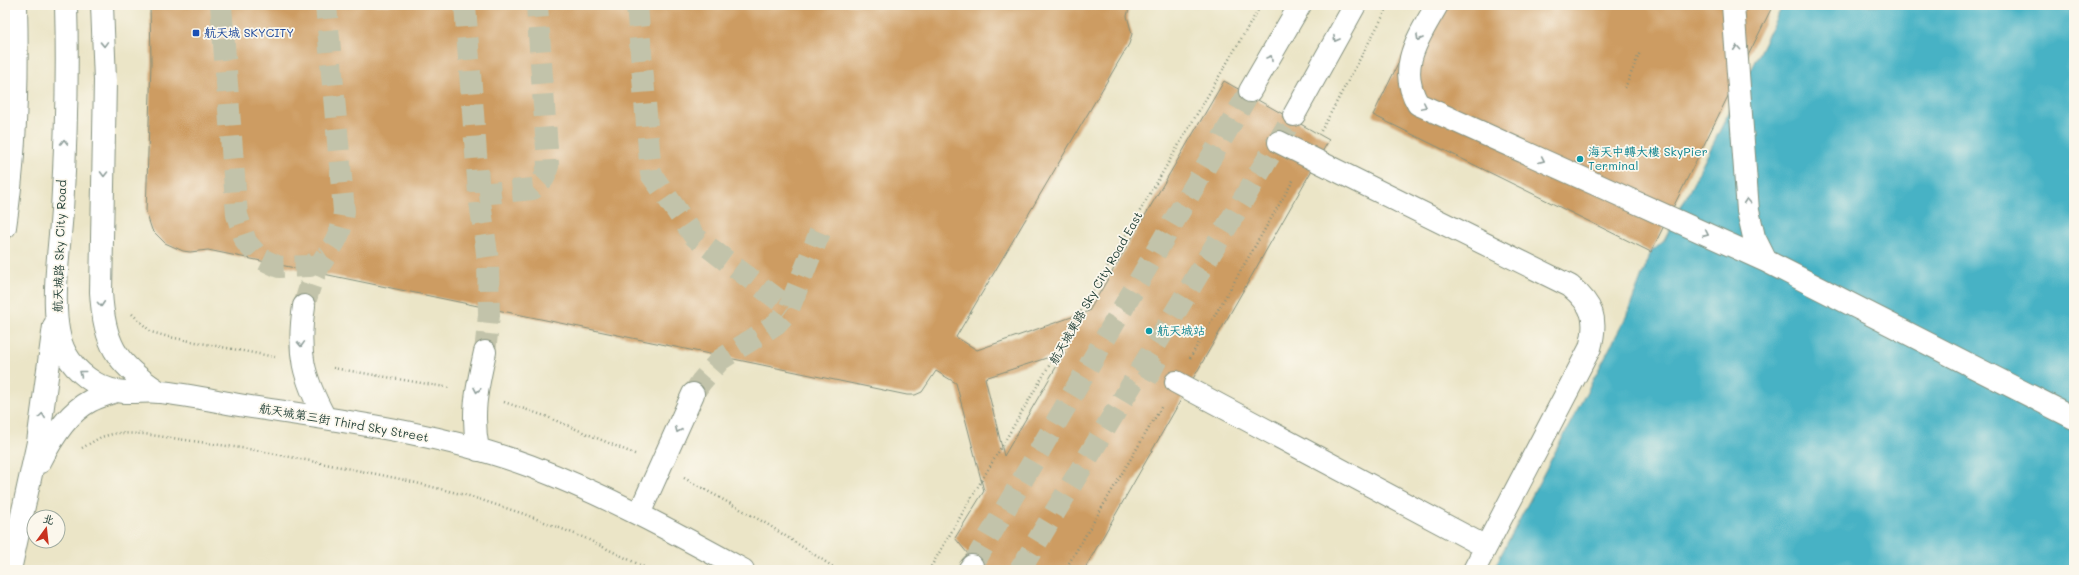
<svg xmlns="http://www.w3.org/2000/svg" width="2079" height="575" font-family="Mali,'LXGW WenKai TC',sans-serif">
<rect width="100%" height="100%" fill="#fbf7ec"/>
<filter id="ink" filterUnits="userSpaceOnUse"><feTurbulence type="fractalNoise" baseFrequency=".025" numOctaves="2"/><feDisplacementMap in="SourceGraphic" scale="8" xChannelSelector="R" yChannelSelector="G"/><feConvolveMatrix kernelMatrix="1 2 1 2 8 2 1 2 1" color-interpolation-filters="sRGB"/></filter>
<filter id="wash" filterUnits="userSpaceOnUse"><feTurbulence type="fractalNoise" baseFrequency=".012" numOctaves="4" result="noise"/><feDisplacementMap in="SourceGraphic" scale="16" xChannelSelector="R" yChannelSelector="G"/><feGaussianBlur stdDeviation="0.9" result="paint"/><feColorMatrix in="noise" values="0 0 0 0 0 0 0 0 0 0 0 0 0 0 0 0 0 1.4 0 .05"/><feComposite in="paint" operator="in"/></filter>
<g filter="url(#wash)">
<rect width="100%" height="100%" fill="#ebe5c7"/>
<!-- water -->
<path fill="#47b2c5" stroke="#33787c" d="M 1783,5 L 2074,5 L 2074,570 L 1493,570 L 1626,317 L 1651,252 L 1664,241 Z"/>
<g id="blocks">
<!-- building -->
<path fill="#cd9c62" fill-rule="evenodd" d="M 150,5 L 1130,5 L 1127,16 L 1132,34 L 1129,44 L 956,337 L 977,350 L 1089,311 L 1224,81 L 1329,140 L 1084,570 L 981,570 L 955,538 L 984,491 L 956,383 L 936,371 L 922,392 L 915,395 L 907,395 L 208,250 L 190,252 L 183,251 L 165,243 L 152,230 L 146,212 L 151,63 ZM 1065,352 L 1004,456 L 985,378 Z
M 1427,5 L 1773,5 L 1651,252 L 1373,115 Z"/>
</g>
</g>
<g filter="url(#ink)">
<use href="#blocks" fill-opacity="0" stroke="#85917e" stroke-width="1"/>
<g fill="none" stroke-linecap="round" stroke-linejoin="round">
<!-- minor-tunnel -->
<path stroke="#c2c3aa" stroke-width="22" stroke-dasharray="22 11" stroke-linecap="butt" d="M 221,5 L 237,215 L 246,242 L 260,258 L 279,267 L 310,266 L 326,255
M 465,5 L 479,194 L 488,261 L 489,315 L 485,352
M 637,5 L 651,174 L 695,237 L 789,308
M 479,194 L 533,189 L 544,178 L 548,166 L 547,149 L 537,5
M 304,306 C 308,293 311,281 317,270 C 330,246 341,242 344,211 L 326,5
M 1142,364 L 1176,382
M 693,394 L 701,382 L 720,360 L 776,324 L 788,311 L 820,232
M 972,566 L 1250,91
M 1020,570 L 1294,115"/>
<defs>
<path id="minor" d="M 66,5 C 68,73 66,142 62,210 C 60,248 47,322 66,354 C 76,372 97,388 117,391 C 131,394 146,390 160,392 C 190,395 220,402 251,407 C 344,421 441,433 530,466 C 604,494 674,532 743,570
M 102,5 L 105,81 L 101,292 C 104,343 115,363 158,391
M 1437,5 C 1419,37 1396,67 1418,104 L 1766,261 L 1754,237 L 1748,211 L 1733,5
M 1250,91 L 1300,5
M 1294,115 L 1355,5
M 1279,142 L 1570,286 C 1593,305 1598,319 1590,348 L 1474,570
M 1766,261 L 2074,418
M 304,306 C 297,353 303,377 325,418
M 1176,382 L 1486,547
M 478,450 C 471,412 477,389 485,352
M 40,462 C 51,440 67,413 90,401 C 98,397 108,394 116,391
M 639,514 L 693,394
M 10,570 L 38,442 L 54,326
M 969,570 L 972,566"/>
<path id="major" d="M 5,227 C 16,154 18,79 16,5"/>
</defs>
<!-- minor casing -->
<use href="#minor" stroke="#85917e" stroke-width="24"/>
<!-- major casing -->
<use href="#major" stroke="#85917e" stroke-width="24"/>
<!-- path -->
<path stroke="#85917e" stroke-width="2.5" stroke-dasharray="1 3" stroke-linecap="butt" d="M 1625,88 L 1640,52
M 1321,131 L 1389,5
M 132,314 L 151,332 L 169,337 L 275,357
M 1190,358 L 1294,179
M 333,368 L 451,388
M 504,402 L 545,416 L 637,455
M 82,448 L 101,437 L 117,433 L 144,434 L 255,450 L 396,478 L 469,496 L 524,514 L 585,538 L 650,570
M 684,478 L 767,524 L 838,570
M 929,570 L 1261,5
M 1065,570 L 1162,406"/>
<!-- minor -->
<use href="#minor" stroke="#fff" stroke-width="22"/>
<!-- major -->
<use href="#major" stroke="#fff" stroke-width="22"/>
</g>
<!-- one-way arrows -->
<defs><path id="oneway-chevron" d="M-2-3.5L2.5 0L-2 3.5" fill="none" stroke-width="1.6" stroke-linecap="round" stroke-linejoin="round"/></defs>
<g stroke="#8f9e9a">
<use href="#oneway-chevron" transform="translate(1419 38) rotate(119)"/>
<use href="#oneway-chevron" transform="translate(1336 39) rotate(119)"/>
<use href="#oneway-chevron" transform="translate(104 44) rotate(88)"/>
<use href="#oneway-chevron" transform="translate(1737 48) rotate(-94)"/>
<use href="#oneway-chevron" transform="translate(1270 58) rotate(-60)"/>
<use href="#oneway-chevron" transform="translate(1424 106) rotate(26)"/>
<use href="#oneway-chevron" transform="translate(64 142) rotate(-89)"/>
<use href="#oneway-chevron" transform="translate(1542 160) rotate(24)"/>
<use href="#oneway-chevron" transform="translate(104 174) rotate(91)"/>
<use href="#oneway-chevron" transform="translate(1747 201) rotate(-94)"/>
<use href="#oneway-chevron" transform="translate(1706 234) rotate(24)"/>
<use href="#oneway-chevron" transform="translate(101 304) rotate(86)"/>
<use href="#oneway-chevron" transform="translate(301 344) rotate(88)"/>
<use href="#oneway-chevron" transform="translate(82 373) rotate(-142)"/>
<use href="#oneway-chevron" transform="translate(477 390) rotate(101)"/>
<use href="#oneway-chevron" transform="translate(42 416) rotate(-82)"/>
<use href="#oneway-chevron" transform="translate(678 430) rotate(113)"/>
</g>
</g>
<!-- markers -->
<rect fill="#1a4fb4" stroke="#fbf7ec" stroke-width="1.5" x="192" y="29" width="8" height="8" rx="2"/>
<g fill="#0f9aa8" stroke="#fbf7ec" stroke-width="1.5">
<circle cx="1580" cy="159" r="4"/>
<circle cx="1149" cy="331" r="4"/>
</g>
<g text-anchor="middle" stroke-width="3.5" stroke-linejoin="round" paint-order="stroke">
<!-- transit labels -->
<g font-size="12" fill="#164399" stroke="#fbf7ec" text-anchor="start">
<text x="204" y="37">航天城 SKYCITY</text>
</g>
<!-- culture labels -->
<g font-size="12" fill="#0d838f" stroke="#fbf7ec" text-anchor="start">
<text x="1588" y="156">海天中轉大樓 SkyPier<tspan x="1588" dy="14">Terminal</tspan></text>
<text x="1157" y="335">航天城站</text>
</g>
<!-- street labels -->
<g font-size="12" fill="#1f3d34" stroke="#fbf7ec">
<text transform="translate(60 246) rotate(-88)" y="4">航天城路 Sky City Road</text>
<text transform="translate(1096 288) rotate(-60)" y="4">航天城東路 Sky City Road East</text>
<text transform="translate(344 423) rotate(10)" y="4">航天城第三街 Third Sky Street</text>
</g>
</g>
<!-- margin -->
<rect width="2079" height="575" fill="none" stroke="#fbf7ec" stroke-width="20"/>
<!-- north arrow -->
<g transform="translate(46 529) rotate(15)"><circle r="19" fill="#fbf7ec" stroke="#a3ada2"/>
<path d="M0-3L7 15L0 10L-7 15Z" fill="#c8321e"/>
<text y="-6" font-size="11" font-weight="bold" text-anchor="middle" fill="#1f3d34">北</text>
</g>
</svg>
